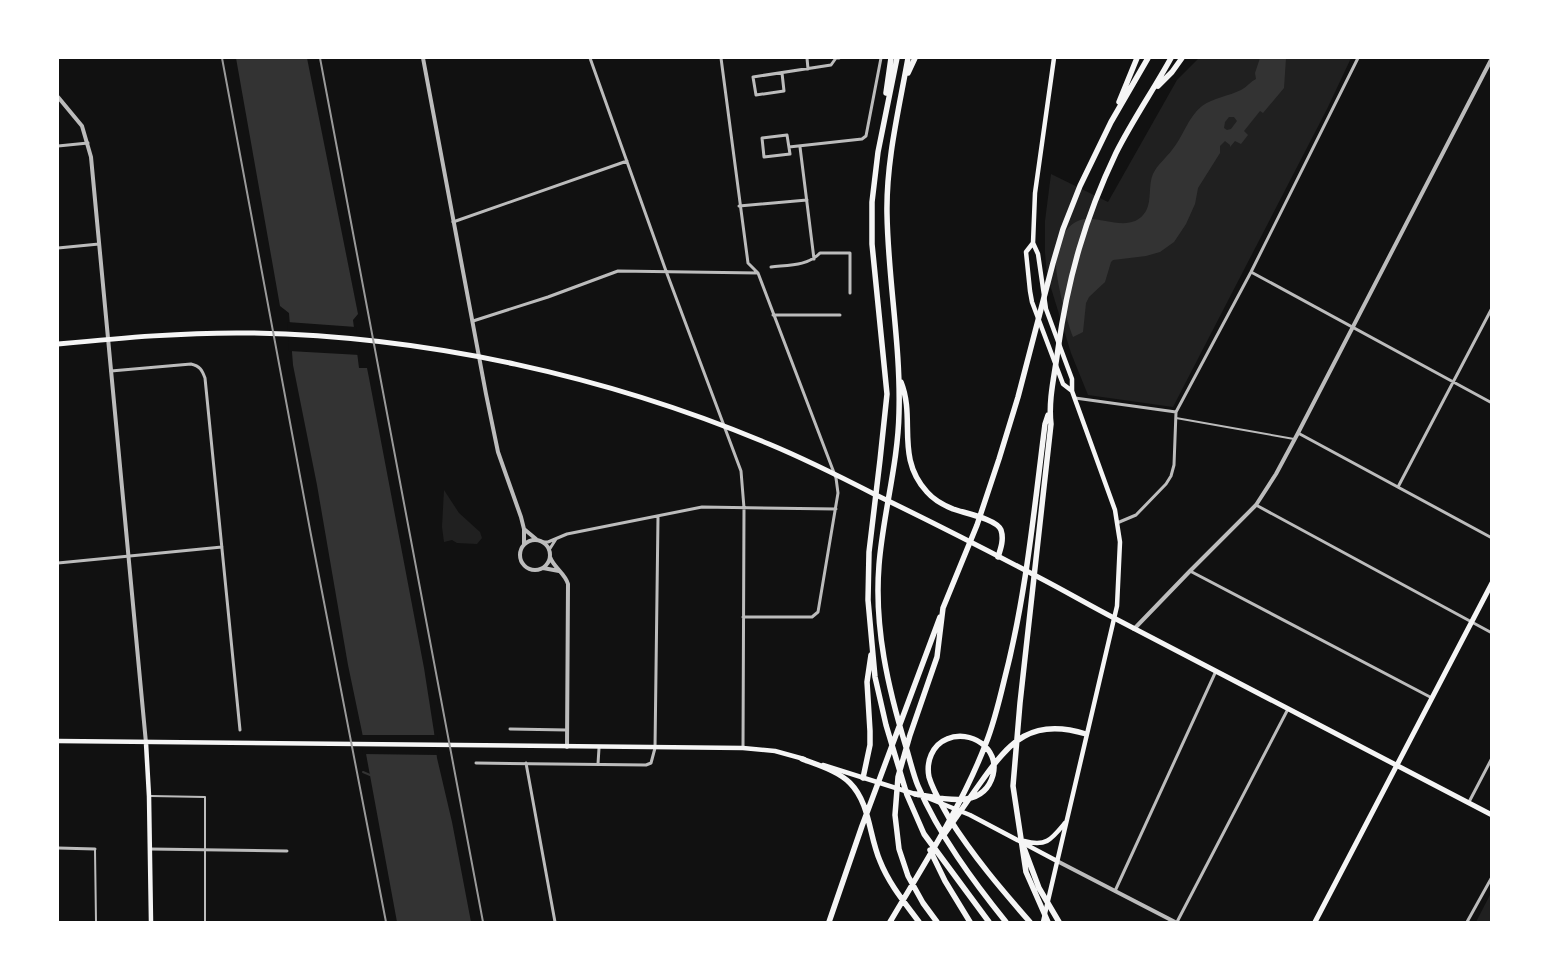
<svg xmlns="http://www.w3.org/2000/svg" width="1549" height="980" font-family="Literata,serif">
<rect width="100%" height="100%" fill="#111"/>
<!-- green -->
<path fill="#202020" d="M 1199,58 L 1351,58 L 1327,109 L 1173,407 L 1088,395 L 1071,353 L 1047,275 L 1045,253 L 1045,221 L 1051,174 L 1108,202 L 1177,80 Z
M 444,490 L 459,513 L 480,532 L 482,538 L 477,544 L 457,543 L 452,540 L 444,542 L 442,527 Z
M 1491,893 L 1491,922 L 1476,922 Z"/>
<!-- water -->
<path fill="#333" fill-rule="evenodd" d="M 236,58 L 307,58 L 358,314 L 353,320 L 359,368 L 367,368 L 369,378 L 424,668 L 434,732 L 437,758 L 452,822 L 471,922 L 397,922 L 362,732 L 348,665 L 317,485 L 293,365 L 289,313 L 280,306 Z
M 1260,58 L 1286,58 L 1284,88 L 1263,113 L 1260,111 L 1244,131 L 1248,135 L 1241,144 L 1235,141 L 1230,147 L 1230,145 L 1225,141 L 1220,146 L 1220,153 L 1198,188 L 1195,204 L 1186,224 L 1174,242 L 1160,252 L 1146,256 L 1113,260 L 1111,262 L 1105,282 L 1089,297 L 1086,303 L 1083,332 L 1073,337 C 1066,318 1054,275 1056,255 C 1059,239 1068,221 1085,219 C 1104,217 1132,234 1146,211 C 1152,200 1148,185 1153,174 C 1157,165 1166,158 1172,150 C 1183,137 1188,117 1202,106 C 1213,98 1229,96 1241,90 C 1247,87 1250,82 1256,79 L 1255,73 ZM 1229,117 L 1234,117 L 1237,121 L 1231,129 L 1227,130 L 1224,128 L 1225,122 Z"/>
<!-- pier -->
<path fill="#111" d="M 287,322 L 356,327 L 360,355 L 289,351 Z
M 360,735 L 437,735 L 439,755 L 363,754 Z"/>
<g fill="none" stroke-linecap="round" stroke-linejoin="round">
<!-- stream -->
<path stroke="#333" stroke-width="2" d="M 363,772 L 370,775"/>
<!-- service -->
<path stroke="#bcbcbc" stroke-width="2" d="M 1176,418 L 1294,439
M 151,796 L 205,797 L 205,922
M 95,850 L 96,922"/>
<!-- minor -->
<path stroke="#bcbcbc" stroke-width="3" d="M 590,58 L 666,271 L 741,471 L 744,508 L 743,748
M 721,58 L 748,263 L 758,273 L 836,478 L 838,493 L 818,612 L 812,617 L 743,617
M 807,58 L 808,69
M 782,73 L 784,91 L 756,95 L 753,77 L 831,65 L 836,58 L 839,58
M 787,135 L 790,154 L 764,157 L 762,138 Z
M 58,146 L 88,143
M 789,147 L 862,139 L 866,136 L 881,58
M 800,147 L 814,259
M 739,206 L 807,200
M 453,222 L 627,161
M 58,248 L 99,244
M 771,267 C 788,265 808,266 820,253 L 850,253 L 850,293
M 1251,272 L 1492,403
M 773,315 L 840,315
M 473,321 L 548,297 L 618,271 L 758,273
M 111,371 L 191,364 C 200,366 202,370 205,378 L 240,730
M 1075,398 L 1176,412
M 1298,433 L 1492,538
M 1398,487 L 1492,308
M 1256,505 L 1492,633
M 1117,523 L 1136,515 L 1166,484 L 1171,476 L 1174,465 L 1176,412 L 1251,272 L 1358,58
M 543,542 L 548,542 L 567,534 L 702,507 L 836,509
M 549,550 L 556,539
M 58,563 L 222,547
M 1190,571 L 1432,698
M 510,729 L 567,730
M 476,763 L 646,765 L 651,763 L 655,748 L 658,517
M 526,763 L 555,922
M 598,764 L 599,748
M 1469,802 L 1492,758
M 58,848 L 95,849
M 150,849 L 287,851
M 1115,891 L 1216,671
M 1177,922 L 1288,709
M 1467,922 L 1492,877"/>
<!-- tertiary -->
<path stroke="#bcbcbc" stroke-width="4" d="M 423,58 L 486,394 L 498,452 L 521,517 L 524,529 L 524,544
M 58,97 L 82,126 L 91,157 L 146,743
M 524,529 L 536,539
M520 555a15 15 0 1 1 30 0a15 15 0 1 1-30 0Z
M 550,557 C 554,568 565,573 568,584 L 567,747
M 543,568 L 559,571
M 1134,629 L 1190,571 L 1256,505 L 1276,474 L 1298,433 L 1492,58
M 1057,861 L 1175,922"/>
<!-- secondary -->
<path stroke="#f5f5f5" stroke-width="4.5" d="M 1033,243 L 1026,252 L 1030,291 L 1032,302 L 1063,384 L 1072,391
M 58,741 L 743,748 L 775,751 L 804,759
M 146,743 L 149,796 L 151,922
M 823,765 L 918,795
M 928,798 L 970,815 L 1057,861
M 1024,841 C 1046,847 1051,840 1065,823
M 1043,922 L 1117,606 L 1120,542 L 1117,523 L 1115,510 L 1072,391 L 1072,379 L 1046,309 L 1038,254 L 1033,243 L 1035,193 L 1054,58"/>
<!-- primary -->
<path stroke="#f5f5f5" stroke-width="5" d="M 58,344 C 121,338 186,332 250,333 C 427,336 607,376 769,444 C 805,459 839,476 874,494 C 930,521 985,549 1040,578 C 1065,591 1089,605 1114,618 C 1240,684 1366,749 1492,815
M 1315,922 L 1492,583"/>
<!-- motorway -->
<path stroke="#f5f5f5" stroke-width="5.5" d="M 897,58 L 878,152 L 872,202 L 872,244 L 887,394 L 880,460 L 869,552 L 868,600 L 875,677 L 886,725 L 907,795 L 924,834 L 989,922
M 908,58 C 899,109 886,161 887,214 C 888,280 901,346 899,413 C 898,464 883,514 879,565 C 874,627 888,688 906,747 C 910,760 913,774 918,786 C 939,835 973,881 1006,922
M 908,73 L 915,58
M 1158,86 L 1172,72 L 1182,58
M 886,93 L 891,58
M 1119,102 L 1137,58
M 901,382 C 916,419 895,457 927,492 C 934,500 943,505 953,509 C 964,513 997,519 1001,530 C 1004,539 1001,548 998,557
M 802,759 C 818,765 838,771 850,783 C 870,803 869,836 880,861 C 889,884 905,903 919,922
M 863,778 L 870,745 L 870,731 L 867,682 L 871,655
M 915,794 C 942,798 983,811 993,775 C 1000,748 970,729 947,739 C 932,745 926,762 929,777 C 933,791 942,805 949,818 C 973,856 1001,889 1030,922
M 943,836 C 956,818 968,800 981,782 C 1010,741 1032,717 1086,734
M 1024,848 L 1039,888 L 1059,922
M 930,850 L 945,881 L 970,922
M 829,922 L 862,826 L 940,617
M 890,922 C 923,866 963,804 986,743 C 994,723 999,702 1004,681 C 1026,597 1034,510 1045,424 L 1048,415
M 937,922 L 923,903 L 908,876 L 899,849 L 895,815 L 898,777 L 910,735 L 937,657 L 943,608 L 977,525 L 999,459 L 1018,397 L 1053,263 L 1063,229 L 1080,186 L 1111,122 L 1148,58
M 1048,922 L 1026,872 L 1013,786 L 1020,703 L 1051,424 C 1048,400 1055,373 1058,349 C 1068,278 1085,218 1116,153 C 1132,121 1154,89 1171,58"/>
<!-- rail -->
<path stroke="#9a9a9a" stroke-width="2" d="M 222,58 L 311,535 L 386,922
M 320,58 L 483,922"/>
</g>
<!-- border -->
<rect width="1549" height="980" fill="none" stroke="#ffffff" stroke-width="118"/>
</svg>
